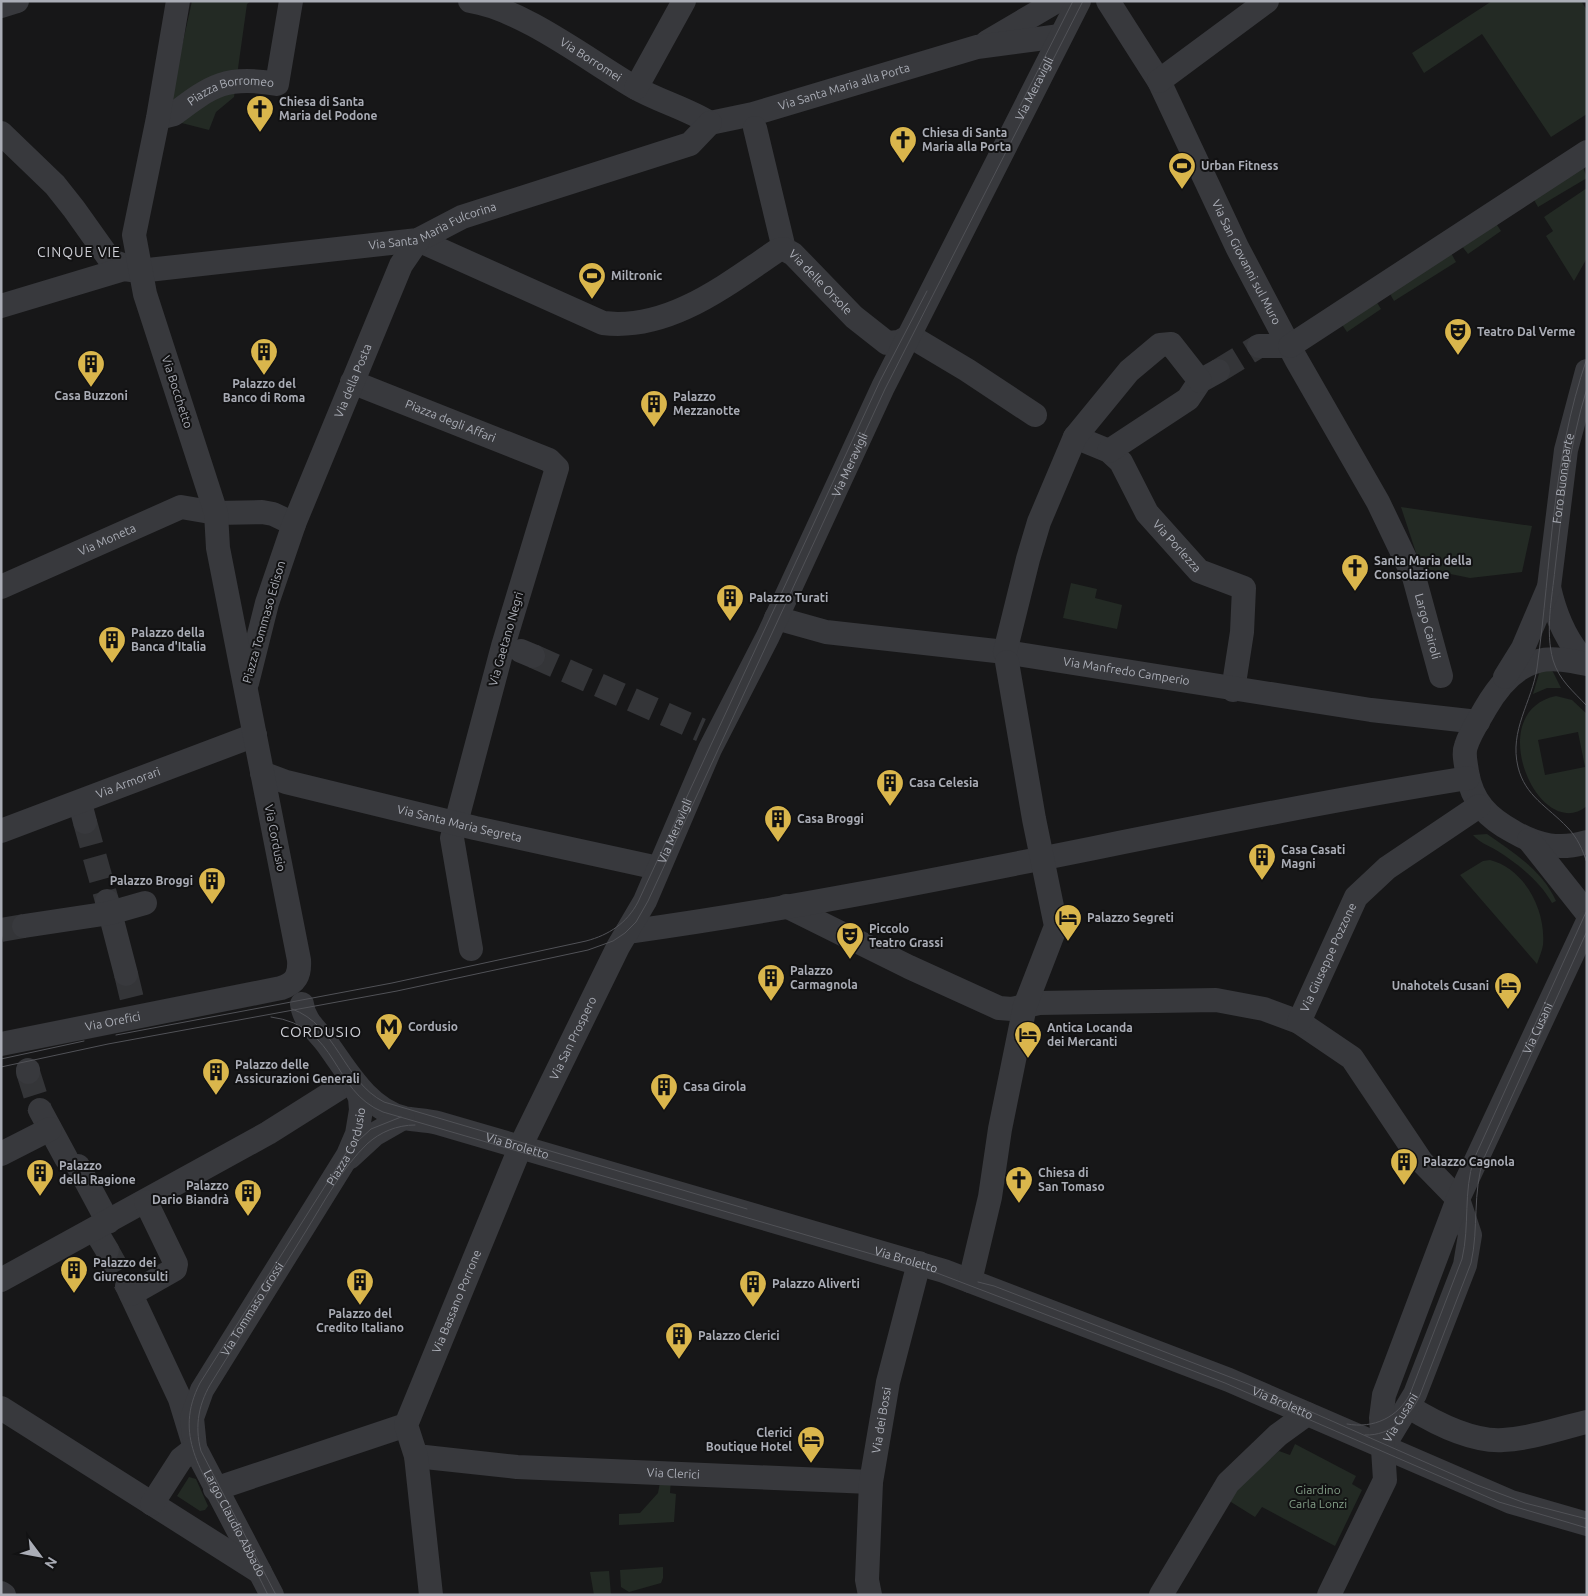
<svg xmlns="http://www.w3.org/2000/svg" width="1588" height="1596" font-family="Ubuntu,sans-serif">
<rect width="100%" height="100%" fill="#171718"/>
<!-- green -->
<path fill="#232a24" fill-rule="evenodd" d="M 192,1 L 251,1 L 247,4 L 234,97 L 216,112 L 209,130 L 166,119 Z
M 1492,1 L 1581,1 L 1587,10 L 1587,114 L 1551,137 L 1482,34 L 1424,73 L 1412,53 Z
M 1583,167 L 1587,178 L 1538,207 L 1533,198 Z
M 1587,188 L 1587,258 L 1574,281 L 1546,236 L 1553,231 L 1544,217 Z
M 1495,222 L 1501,231 L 1468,254 L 1461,245 Z
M 1451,253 L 1456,262 L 1394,301 L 1389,292 Z
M 1376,301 L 1381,309 L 1347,332 L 1341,323 Z
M 1401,507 L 1532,526 L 1522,572 L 1470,578 L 1421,568 Z
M 1071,583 L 1097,589 L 1095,598 L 1122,605 L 1117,629 L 1063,618 Z
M 1550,666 L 1561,688 L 1547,688 L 1533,694 L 1541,667 Z
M 1556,696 L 1572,700 L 1587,714 L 1587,806 C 1539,845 1481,712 1556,696 ZM 1578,732 L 1585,767 L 1545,775 L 1538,740 Z
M 1487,834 C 1513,852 1543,871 1556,901 L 1552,903 C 1540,881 1517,863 1496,850 C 1488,845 1480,843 1473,835 Z
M 1490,860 C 1525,869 1546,910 1543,945 C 1542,951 1539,958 1537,964 L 1460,875 L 1483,861 Z
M 1295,1444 L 1356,1476 L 1352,1484 L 1362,1490 L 1335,1546 L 1262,1507 L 1255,1517 L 1223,1497 L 1279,1451 L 1290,1455 Z
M 189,1477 L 196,1479 L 208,1506 L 205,1510 L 200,1511 L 177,1496 Z
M 661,1477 L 671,1478 L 670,1493 L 676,1494 L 674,1522 L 619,1525 L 619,1514 L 640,1513 L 658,1493 Z
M 663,1567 L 663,1578 L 661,1583 L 629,1592 L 621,1587 L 620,1570 Z
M 609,1571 L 611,1595 L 594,1595 L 590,1572 Z"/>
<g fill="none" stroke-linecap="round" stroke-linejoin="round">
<!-- minor-tunnel -->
<path stroke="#343538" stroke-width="24" stroke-dasharray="24 12" stroke-linecap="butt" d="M 1218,371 L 1259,346
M 533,656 L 701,730
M 85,822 L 107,901
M 1,930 L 24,926
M 126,974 L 132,999
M 28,1072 L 40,1110
M 107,1250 L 127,1286"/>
<!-- minor -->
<g stroke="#38393d" stroke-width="24">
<path id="s1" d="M 470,1 C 522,9 588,60 634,87 C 658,101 686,108 710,123"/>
<path id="s2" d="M 1108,1 L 1159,81 L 1237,247 L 1296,359 L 1378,502 L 1414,577 L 1441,676"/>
<path d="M 1,6 L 17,1"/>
<path d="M 987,42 L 1057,1"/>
<path d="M 1159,81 L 1267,1"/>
<path d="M 636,88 L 684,1"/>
<path id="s3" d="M 166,116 L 174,114 C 212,85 227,75 277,84 L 291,1"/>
<path id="s4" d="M 710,123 L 753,114 L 977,47 L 1060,36"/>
<path id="s5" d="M 755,128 L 784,249 L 793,254 L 854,317 L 887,343 L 899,342 L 910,336"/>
<path d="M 1,133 L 55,185 L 74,209 L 111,261 L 135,269"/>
<path d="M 418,240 L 603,323 C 669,331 726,285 778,250 L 784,249"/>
<path id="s6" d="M 1,306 L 124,269 L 139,271 L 418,240 L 462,217 L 690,144 L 710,123"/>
<path d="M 910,336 L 967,370 L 1035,415"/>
<path d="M 1259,346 L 1290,346"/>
<path d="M 1290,346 L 1587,152"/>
<path id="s7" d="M 352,382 L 549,460 L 557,468 L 503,646 L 452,838 L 471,949"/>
<path id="s8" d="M 1075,437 L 1109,451 L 1121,462 L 1147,513 L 1199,571 L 1244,588 L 1242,632 L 1233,690"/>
<path d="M 1109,451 L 1188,399 L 1200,381 L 1218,371"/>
<path id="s9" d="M 1,587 L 181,507 L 216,513 L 262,512 L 273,514 L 294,524"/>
<path d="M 1549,587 C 1555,614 1567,643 1587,663"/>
<path id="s10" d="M 776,618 L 826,632 L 1005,652 L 1371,710 L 1478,722"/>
<path d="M 521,651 L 533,656"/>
<path d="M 1005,652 L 1028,559 L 1039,522 L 1075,437 L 1129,371 L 1160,345 L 1171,344 L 1200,381"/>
<path d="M 1587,664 C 1572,661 1553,657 1538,661 C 1513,667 1497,688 1485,709 C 1479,720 1470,733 1466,746 C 1463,754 1466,763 1467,772 C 1472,802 1488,818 1514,832 C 1538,846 1560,850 1587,842"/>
<path id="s11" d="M 1505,677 L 1523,648 L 1549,587 L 1566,450 L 1587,371"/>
<path id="s12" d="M 247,683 L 267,603 L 294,524 L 401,265 L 418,240"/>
<path id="s13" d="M 262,773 L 286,782 L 475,828 L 658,868"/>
<path d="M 80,803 L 85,822"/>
<path id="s14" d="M 1,831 L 255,735"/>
<path d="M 1529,840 L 1587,913"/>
<path d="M 107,901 L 126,974"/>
<path d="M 786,906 L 909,967 L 999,1008 L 1012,1009 L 1039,1003 L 1216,1000 L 1264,1009 L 1299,1022 L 1352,1058 L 1421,1161 L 1458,1199"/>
<path d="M 24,926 L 110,913 L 145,903"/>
<path d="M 627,932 C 909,893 1187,823 1468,778"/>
<path id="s15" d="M 302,1004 C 304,1022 318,1031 328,1045 C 347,1071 368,1109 404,1118 C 414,1120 427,1120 438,1123 L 944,1271 L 1229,1380 L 1511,1502 L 1587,1524"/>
<path id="s16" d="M 1299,1022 L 1356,897 L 1387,868 L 1479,806"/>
<path id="s17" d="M 1,1044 L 281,988 C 296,983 300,975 299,960 L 218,548 L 216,513 L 145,294 L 134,235 L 158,118 L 178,1"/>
<path d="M 28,1070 L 28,1072"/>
<path d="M 40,1110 L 66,1158"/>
<path d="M 1,1154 L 50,1129"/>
<path d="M 350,1157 L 375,1134 L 403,1118"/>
<path d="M 78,1166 L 108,1222"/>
<path d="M 95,1230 L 107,1250"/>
<path d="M 1,1280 L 268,1133 L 352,1080"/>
<path d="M 970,1281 L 990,1197 L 1000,1129 L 1025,1006 L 1056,926 L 1034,819 L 1007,662"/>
<path id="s18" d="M 127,1286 L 180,1399 L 195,1448 L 272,1595"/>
<path d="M 131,1294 L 175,1269 L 176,1264 L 146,1202"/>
<path d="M 1409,1407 C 1435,1423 1472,1442 1503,1440 C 1531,1439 1560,1428 1587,1422"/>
<path d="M 1,1408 L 260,1572"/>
<path id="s19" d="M 1383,1447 L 1415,1394 L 1465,1265 L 1470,1235 L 1458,1199"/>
<path id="s20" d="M 195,1448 L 192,1418 L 202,1390 L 348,1155 L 357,1134 L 361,1110 L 360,1098 L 353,1082"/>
<path id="s21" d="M 416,1456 L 517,1467 L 871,1482"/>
<path d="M 215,1489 L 406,1425"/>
<path d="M 152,1504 L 181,1459 L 195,1448"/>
<path d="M 1,1593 L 4,1595"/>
<path id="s22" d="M 431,1595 L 416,1456 L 406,1425 L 522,1143 L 618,947 L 645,901 L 710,749 L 768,636 L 883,387 L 1079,1"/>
<path id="s23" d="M 870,1595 L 867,1580 L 871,1482 L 888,1382 L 919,1263"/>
<path d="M 1161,1595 L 1228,1483 L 1278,1435 L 1307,1414"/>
<path id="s24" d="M 1329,1595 L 1385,1480 L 1381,1418 L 1384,1395 L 1458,1199 L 1587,923"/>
</g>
<!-- tram -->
<g stroke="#515257" stroke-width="1">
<path d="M 1020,106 L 1073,1"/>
<path d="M 1587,358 C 1551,463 1552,560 1537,668 C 1532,702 1509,730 1518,767 C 1525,796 1548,807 1567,827 C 1577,837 1583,850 1587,863"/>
<path d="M 1587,388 C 1569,447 1562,507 1555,569 C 1552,598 1545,631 1553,660 C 1559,680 1573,691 1587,706"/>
<path d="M 292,1009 C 337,1025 343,1081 384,1102 L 747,1209"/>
<path d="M 271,1017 C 340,1026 331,1091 383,1112 L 937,1273 L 1225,1383 L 1499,1502 L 1587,1528"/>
<path d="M 116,1035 L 392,983 L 586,941 C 609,935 627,923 638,902 L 880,381 L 927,291"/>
<path d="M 1,1059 L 84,1041"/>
<path id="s25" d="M 1,1067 L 108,1044 L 397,991 L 588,950 L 613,941 L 625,933 L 636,922 L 648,901 L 885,389 L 1083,1"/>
<path d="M 978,1282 L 994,1286 L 1248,1384 L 1477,1485 L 1525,1503 L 1587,1519"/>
<path d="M 1347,1424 C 1374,1429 1398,1417 1410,1394 L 1462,1259 C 1470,1225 1463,1192 1474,1159 L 1587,910"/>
<path d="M 1365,1435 C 1391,1436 1410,1417 1420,1395 L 1471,1263 C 1479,1228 1472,1193 1484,1158 L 1587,931"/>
<path d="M 268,1595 C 255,1568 241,1543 227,1517 C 202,1472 173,1435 200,1383 L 348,1150 L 371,1129 L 401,1117"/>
<path d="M 276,1595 L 201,1451 C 194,1425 199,1402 213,1380 C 244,1330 275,1281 306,1231 C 324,1202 342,1168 367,1144 C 380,1132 397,1125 415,1125"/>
</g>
</g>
<!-- icons -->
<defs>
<symbol id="church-pin" viewBox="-11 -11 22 30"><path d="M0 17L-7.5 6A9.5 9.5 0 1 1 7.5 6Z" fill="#dab64c" stroke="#121213"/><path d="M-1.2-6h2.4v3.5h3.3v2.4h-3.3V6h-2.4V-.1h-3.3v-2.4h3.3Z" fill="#111"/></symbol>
<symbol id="stadium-pin" viewBox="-11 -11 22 30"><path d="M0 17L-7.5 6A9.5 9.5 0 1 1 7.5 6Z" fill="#dab64c" stroke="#121213"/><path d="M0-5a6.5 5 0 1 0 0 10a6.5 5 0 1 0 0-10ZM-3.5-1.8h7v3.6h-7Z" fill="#111"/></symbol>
<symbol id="theatre-pin" viewBox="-11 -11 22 30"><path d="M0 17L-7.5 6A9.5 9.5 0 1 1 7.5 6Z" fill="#dab64c" stroke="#121213"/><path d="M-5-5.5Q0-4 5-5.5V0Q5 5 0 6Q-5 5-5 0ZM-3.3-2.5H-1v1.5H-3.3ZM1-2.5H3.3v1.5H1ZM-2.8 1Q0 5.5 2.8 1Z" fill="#111"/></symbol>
<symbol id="building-pin" viewBox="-11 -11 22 30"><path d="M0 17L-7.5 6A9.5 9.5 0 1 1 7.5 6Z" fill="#dab64c" stroke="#121213"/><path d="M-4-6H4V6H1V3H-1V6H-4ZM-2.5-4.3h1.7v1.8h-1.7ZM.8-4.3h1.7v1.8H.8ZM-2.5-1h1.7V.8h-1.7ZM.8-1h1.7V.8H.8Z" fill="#111"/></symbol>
<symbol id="hotel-pin" viewBox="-11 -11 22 30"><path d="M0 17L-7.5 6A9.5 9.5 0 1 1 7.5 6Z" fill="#dab64c" stroke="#121213"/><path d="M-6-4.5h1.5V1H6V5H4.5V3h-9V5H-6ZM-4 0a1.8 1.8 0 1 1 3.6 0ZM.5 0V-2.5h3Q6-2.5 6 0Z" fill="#111"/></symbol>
<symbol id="metro-pin" viewBox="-11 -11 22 30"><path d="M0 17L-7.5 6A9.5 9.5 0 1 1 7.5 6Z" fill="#dab64c" stroke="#121213"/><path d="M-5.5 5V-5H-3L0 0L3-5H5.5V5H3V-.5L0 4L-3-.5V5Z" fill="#111"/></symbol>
</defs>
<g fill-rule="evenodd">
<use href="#church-pin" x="244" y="93" width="32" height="43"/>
<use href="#church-pin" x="887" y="124" width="32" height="43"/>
<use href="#stadium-pin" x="1166" y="150" width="32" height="43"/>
<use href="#stadium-pin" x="576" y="260" width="32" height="43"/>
<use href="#theatre-pin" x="1442" y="316" width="32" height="43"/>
<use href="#building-pin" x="248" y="336" width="32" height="43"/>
<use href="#building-pin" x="75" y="348" width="32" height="43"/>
<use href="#building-pin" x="638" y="388" width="32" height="43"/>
<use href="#church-pin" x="1339" y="552" width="32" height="43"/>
<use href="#building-pin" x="714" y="582" width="32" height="43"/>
<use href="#building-pin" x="96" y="624" width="32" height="43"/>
<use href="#building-pin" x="874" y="767" width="32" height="43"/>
<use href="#building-pin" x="762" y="803" width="32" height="43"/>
<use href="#building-pin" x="1246" y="841" width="32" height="43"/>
<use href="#building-pin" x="196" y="865" width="32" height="43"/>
<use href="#hotel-pin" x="1052" y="902" width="32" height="43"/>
<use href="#theatre-pin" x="834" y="920" width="32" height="43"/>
<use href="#building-pin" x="755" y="962" width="32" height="43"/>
<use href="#hotel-pin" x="1492" y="970" width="32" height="43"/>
<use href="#metro-pin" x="373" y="1011" width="32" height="43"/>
<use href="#hotel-pin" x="1012" y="1019" width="32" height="43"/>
<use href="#building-pin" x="200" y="1056" width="32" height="43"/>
<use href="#building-pin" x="648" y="1071" width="32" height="43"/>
<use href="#building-pin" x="1388" y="1146" width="32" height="43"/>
<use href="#building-pin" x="24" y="1157" width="32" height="43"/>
<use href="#church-pin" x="1003" y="1164" width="32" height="43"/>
<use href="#building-pin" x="232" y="1177" width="32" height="43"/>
<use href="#building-pin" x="58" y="1254" width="32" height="43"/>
<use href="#building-pin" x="344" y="1266" width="32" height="43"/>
<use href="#building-pin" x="737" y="1268" width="32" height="43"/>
<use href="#building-pin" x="663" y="1320" width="32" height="43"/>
<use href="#hotel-pin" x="795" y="1424" width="32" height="43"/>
</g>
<g text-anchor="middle" stroke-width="4" stroke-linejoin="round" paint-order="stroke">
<!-- street labels -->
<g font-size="12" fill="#aaadb6" stroke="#121213">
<text dy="4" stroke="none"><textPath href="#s1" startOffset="135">Via Borromei</textPath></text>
<text dy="4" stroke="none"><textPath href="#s4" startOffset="139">Via Santa Maria alla Porta</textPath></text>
<text dy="4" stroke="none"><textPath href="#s22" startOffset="1650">Via Meravigli</textPath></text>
<text dy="4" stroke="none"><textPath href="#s3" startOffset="72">Piazza Borromeo</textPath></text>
<text dy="4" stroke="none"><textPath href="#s6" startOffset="442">Via Santa Maria Fulcorina</textPath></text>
<text dy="4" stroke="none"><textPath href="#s2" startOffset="296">Via San Giovanni sul Muro</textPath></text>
<text dy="4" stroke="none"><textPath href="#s5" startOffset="174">Via delle Orsole</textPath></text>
<text dy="4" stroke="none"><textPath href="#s12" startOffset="321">Via della Posta</textPath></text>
<text transform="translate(177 392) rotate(72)" y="4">Via Bocchetto</text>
<text dy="4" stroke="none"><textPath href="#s7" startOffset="106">Piazza degli Affari</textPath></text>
<text dy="4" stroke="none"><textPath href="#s25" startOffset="1160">Via Meravigli</textPath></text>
<text dy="4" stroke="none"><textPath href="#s11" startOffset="210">Foro Buonaparte</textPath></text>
<text dy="4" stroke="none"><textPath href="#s9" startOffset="116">Via Moneta</textPath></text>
<text dy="4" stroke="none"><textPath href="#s8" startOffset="155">Via Porlezza</textPath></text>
<text transform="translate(264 622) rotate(-74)" y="4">Piazza Tommaso Edison</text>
<text dy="4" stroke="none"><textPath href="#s2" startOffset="704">Largo Cairoli</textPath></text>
<text transform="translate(506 639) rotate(-74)" y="4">Via Gaetano Negri</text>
<text dy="4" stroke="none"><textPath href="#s10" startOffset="355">Via Manfredo Camperio</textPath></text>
<text dy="4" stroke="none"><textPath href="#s14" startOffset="136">Via Armorari</textPath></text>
<text dy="4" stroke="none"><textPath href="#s13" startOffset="204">Via Santa Maria Segreta</textPath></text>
<text dy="4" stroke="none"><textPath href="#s22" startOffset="825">Via Meravigli</textPath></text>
<text transform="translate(275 838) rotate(79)" y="4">Via Cordusio</text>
<text dy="4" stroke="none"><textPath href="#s16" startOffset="71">Via Giuseppe Pozzone</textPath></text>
<text dy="4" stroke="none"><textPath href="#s17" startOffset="114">Via Orefici</textPath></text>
<text dy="4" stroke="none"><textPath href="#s24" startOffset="611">Via Cusani</textPath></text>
<text dy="4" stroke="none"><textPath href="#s22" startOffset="594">Via San Prospero</textPath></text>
<text dy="4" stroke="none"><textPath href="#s20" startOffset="344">Piazza Cordusio</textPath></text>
<text dy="4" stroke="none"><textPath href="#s15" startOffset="274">Via Broletto</textPath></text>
<text dy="4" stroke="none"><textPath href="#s15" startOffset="679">Via Broletto</textPath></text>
<text dy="4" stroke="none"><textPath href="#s22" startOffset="306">Via Bassano Porrone</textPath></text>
<text dy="4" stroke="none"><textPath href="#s20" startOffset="155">Via Tommaso Grossi</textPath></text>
<text dy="4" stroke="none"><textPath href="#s15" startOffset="1082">Via Broletto</textPath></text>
<text dy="4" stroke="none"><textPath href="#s19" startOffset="34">Via Cusani</textPath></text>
<text dy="4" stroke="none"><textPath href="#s23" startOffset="176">Via dei Bossi</textPath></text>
<text dy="4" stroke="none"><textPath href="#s21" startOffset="258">Via Clerici</textPath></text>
<text dy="4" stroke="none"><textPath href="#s18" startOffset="261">Largo Claudio Abbado</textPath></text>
</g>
<!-- poi labels -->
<g font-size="12" font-weight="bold" fill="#aaadb6" stroke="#121213" text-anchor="start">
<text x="279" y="106">Chiesa di Santa<tspan x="279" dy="14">Maria del Podone</tspan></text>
<text x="922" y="137">Chiesa di Santa<tspan x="922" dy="14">Maria alla Porta</tspan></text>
<text x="1201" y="170">Urban Fitness</text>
<text x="611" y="280">Miltronic</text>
<text x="1477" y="336">Teatro Dal Verme</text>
<text x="264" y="388" text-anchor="middle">Palazzo del<tspan x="264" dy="14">Banco di Roma</tspan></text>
<text x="91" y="400" text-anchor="middle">Casa Buzzoni</text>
<text x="673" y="401">Palazzo<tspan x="673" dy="14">Mezzanotte</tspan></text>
<text x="1374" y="565">Santa Maria della<tspan x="1374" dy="14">Consolazione</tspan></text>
<text x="749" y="602">Palazzo Turati</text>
<text x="131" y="637">Palazzo della<tspan x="131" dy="14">Banca d'Italia</tspan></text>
<text x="909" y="787">Casa Celesia</text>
<text x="797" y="823">Casa Broggi</text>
<text x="1281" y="854">Casa Casati<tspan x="1281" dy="14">Magni</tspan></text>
<text x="193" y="885" text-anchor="end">Palazzo Broggi</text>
<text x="1087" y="922">Palazzo Segreti</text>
<text x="869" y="933">Piccolo<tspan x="869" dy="14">Teatro Grassi</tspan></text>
<text x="790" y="975">Palazzo<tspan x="790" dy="14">Carmagnola</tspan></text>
<text x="1489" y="990" text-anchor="end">Unahotels Cusani</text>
<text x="408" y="1031">Cordusio</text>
<text x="1047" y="1032">Antica Locanda<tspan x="1047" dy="14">dei Mercanti</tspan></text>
<text x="235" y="1069">Palazzo delle<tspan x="235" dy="14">Assicurazioni Generali</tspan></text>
<text x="683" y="1091">Casa Girola</text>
<text x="1423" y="1166">Palazzo Cagnola</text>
<text x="59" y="1170">Palazzo<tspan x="59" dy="14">della Ragione</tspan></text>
<text x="1038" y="1177">Chiesa di<tspan x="1038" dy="14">San Tomaso</tspan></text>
<text x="229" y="1190" text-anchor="end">Palazzo<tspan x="229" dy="14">Dario Biandrà</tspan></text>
<text x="93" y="1267">Palazzo dei<tspan x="93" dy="14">Giureconsulti</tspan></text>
<text x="772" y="1288">Palazzo Aliverti</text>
<text x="360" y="1318" text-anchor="middle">Palazzo del<tspan x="360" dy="14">Credito Italiano</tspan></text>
<text x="698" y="1340">Palazzo Clerici</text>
<text x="792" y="1437" text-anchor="end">Clerici<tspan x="792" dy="14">Boutique Hotel</tspan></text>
</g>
<!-- park labels -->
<g font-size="12" fill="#849f88" stroke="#121213">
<text x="1318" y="1494">Giardino<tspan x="1318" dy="14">Carla Lonzi</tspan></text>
</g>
<!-- neighbourhood labels -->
<g font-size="14" letter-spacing="1" fill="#cbccd3" stroke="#121213">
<text x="79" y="257">CINQUE VIE</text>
</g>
<!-- quarter labels -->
<g font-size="15" letter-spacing="1" fill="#cbccd3" stroke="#121213">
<text x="321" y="1037">CORDUSIO</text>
</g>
</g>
<!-- border -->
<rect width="1588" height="1596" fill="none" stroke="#aaadb6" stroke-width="5"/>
<!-- north arrow -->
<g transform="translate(40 1556) rotate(122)" stroke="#121213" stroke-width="4" paint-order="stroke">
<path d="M0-4L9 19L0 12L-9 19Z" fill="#aaadb6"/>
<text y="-8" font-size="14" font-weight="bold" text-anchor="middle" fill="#aaadb6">N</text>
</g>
</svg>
